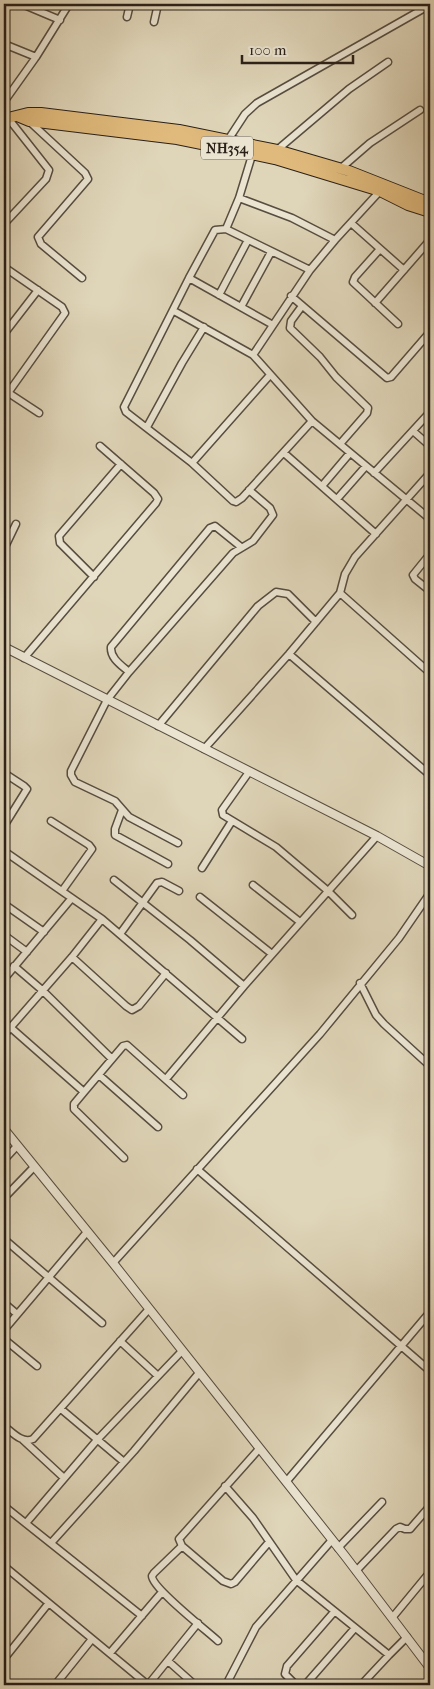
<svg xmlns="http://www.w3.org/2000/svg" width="434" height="1689" font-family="'IM FELL French Canon',serif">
<rect width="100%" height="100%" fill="#dfd5b8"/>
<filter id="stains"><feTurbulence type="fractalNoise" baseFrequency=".004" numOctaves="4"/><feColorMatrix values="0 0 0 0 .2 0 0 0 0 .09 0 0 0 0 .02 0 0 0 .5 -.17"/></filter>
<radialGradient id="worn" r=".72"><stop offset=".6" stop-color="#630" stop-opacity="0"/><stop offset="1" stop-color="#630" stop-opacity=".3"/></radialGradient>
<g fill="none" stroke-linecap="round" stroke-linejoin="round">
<defs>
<path id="minor" d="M 22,4 L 60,20
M 127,17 L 130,4
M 154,22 L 158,4
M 4,44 L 36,57
M 4,102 L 36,57 L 69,4
M 30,122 L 85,173 L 88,179 L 38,237 L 41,244 L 82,278
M 228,140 L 245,114 L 257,103 L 430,5
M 277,150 L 349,89 L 388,62
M 340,169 L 370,143 L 420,110
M 239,198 L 292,218 L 335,240
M 351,223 L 404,270
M 4,224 L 46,179 L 49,170 L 8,118
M 226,229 L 239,198 L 253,152
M 380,249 L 355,277 L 353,282 L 398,324
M 4,267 L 62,307 L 65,313 L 8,393
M 310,270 L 226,229 L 215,230 L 189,278 L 124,407 L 126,412 L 192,463 L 233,501 L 236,502 L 242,498 L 312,421
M 189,278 L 273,325
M 219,295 L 248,240
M 291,296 L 387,378 L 391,377 L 430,332
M 375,303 L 430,240
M 302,306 L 291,321 L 290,328 L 320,357 L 336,377 L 368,408 L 367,413 L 340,444
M 241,307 L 271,252
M 174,311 L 253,355 L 312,421 L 430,519
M 4,334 L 38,290
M 253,355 L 310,270 L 335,240 L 380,191
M 4,390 L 39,413
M 147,427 L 182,363 L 204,327
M 413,431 L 430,446
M 284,453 L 376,534
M 192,463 L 270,375
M 374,473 L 430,412
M 322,486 L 350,453
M 337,499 L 366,466
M 4,549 L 16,524
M 94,577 L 60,543 L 59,536 L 121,464
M 430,591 L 415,579 L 413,575 L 430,554
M 340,593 L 430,673
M 429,636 L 430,635
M 289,654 L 430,775
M 24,658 L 156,503 L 158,499 L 154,493 L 100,446
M 129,672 C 121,665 110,658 111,647 L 210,528 L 215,526 L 241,547
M 158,726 L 258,606 L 276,592 L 288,594 L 316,622
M 204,749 L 289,654 L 340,593 L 345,574 L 355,557 L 430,473
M 249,772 L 222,810 L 223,815 L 276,847 L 328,891 L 352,915
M 4,773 L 24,786 L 27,789 L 4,826
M 122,810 L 115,829 L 115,835 L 168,864
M 51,821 L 89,845 L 92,849 L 62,891
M 178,843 L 129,817 L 115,801 L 75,782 L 71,775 L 71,771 L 107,700 L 129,672 L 233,553 L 253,541 L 273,515 L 270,508 L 249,490
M 4,851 L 102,919 L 242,1039
M 202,868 L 232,821
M 114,880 L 190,940 L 244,986
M 253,885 L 300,922
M 200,897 L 272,954
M 4,904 L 44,932
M 120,934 L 157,883 L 162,882 L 179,891
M 4,935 L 27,952
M 72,957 L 126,1006 L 132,1010 L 139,1006 L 166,973
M 14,966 L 42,990 L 112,1059
M 4,979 L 71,899
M 360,983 L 376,1015 L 384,1024 L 430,1066
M 10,1027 L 84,1092 L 74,1104 L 74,1109 L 124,1158
M 4,1035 L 72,957 L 102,919
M 99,1075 L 158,1127
M 166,1079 L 244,986 L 377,836
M 84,1092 L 123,1046 L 127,1045 L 183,1095
M 4,1160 L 17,1146
M 197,1169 L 430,1371
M 4,1198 L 34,1167
M 4,1239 L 102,1323
M 113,1263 L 320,1034 L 399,938 L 430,893
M 4,1303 L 17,1314
M 4,1330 L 87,1232
M 4,1339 L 37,1366
M 120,1341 L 158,1376
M 61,1409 L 124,1462
M 4,1426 C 12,1432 22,1444 33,1439 L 149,1309
M 23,1440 L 64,1478
M 259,1449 L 179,1539 L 182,1546 L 223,1581 L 231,1584 L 235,1582 L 269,1542
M 286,1482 L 430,1312
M 225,1486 L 253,1518 L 296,1580 L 389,1655 L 407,1637
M 4,1506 L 142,1616
M 26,1523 L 97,1440 L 182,1351
M 51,1543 L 134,1451 L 199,1373
M 182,1546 L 154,1573 L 152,1576 C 152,1588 206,1630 218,1641
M 338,1548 L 382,1502
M 4,1566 L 148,1685
M 356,1571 L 396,1529 L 400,1527 L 405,1529 L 410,1529 L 430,1506
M 4,1577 L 9,1571
M 392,1618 L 430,1572
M 110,1653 L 162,1592
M 4,1659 L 48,1604
M 168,1661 L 195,1685
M 55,1685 L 92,1639
M 148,1685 L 198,1623
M 226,1685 L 256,1627 L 332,1540
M 296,1685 L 285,1674 L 287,1666 L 334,1612
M 305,1685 L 355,1628
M 361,1685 L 389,1655"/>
<path id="tertiary" d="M 4,647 L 377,836 L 430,866
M 4,1129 L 113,1263 L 345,1556 L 430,1668"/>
<path id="trunk" d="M 17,116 L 29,121 L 177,139 L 275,159 L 380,191 L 408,205 L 430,212
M 4,119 L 28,113 L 41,113 L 179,130 L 277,150 L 349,171 L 430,203"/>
</defs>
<!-- minor casing -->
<use href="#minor" stroke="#574d40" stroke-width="9"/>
<!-- tertiary casing -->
<use href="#tertiary" stroke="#574d40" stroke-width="10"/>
<!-- trunk casing -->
<use href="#trunk" stroke="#2a2018" stroke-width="12"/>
<!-- minor -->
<use href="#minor" stroke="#eae4d1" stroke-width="6"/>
<!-- tertiary -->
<use href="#tertiary" stroke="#eae4d1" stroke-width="8"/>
<!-- trunk -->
<use href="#trunk" stroke="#e0ba7c" stroke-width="10"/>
</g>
<g text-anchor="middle" stroke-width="4" stroke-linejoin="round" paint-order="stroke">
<!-- shield labels -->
<rect fill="#eae4d1" stroke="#645b50" stroke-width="1" x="201" y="136.5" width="52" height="23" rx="4"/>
<g font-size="14" font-weight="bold" fill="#2a2018">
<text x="227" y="153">NH354</text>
</g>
</g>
<!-- margin -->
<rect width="434" height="1689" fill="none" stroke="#dfd5b8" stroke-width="20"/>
<rect x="5" y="5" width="424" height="1679" fill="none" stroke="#2a2018" stroke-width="2.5"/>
<rect x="10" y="10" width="414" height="1669" fill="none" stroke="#2a2018"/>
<!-- scale -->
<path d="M242 55v8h111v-8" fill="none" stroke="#2a2018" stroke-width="2.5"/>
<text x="249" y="55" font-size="15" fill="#2a2018" stroke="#eae4d1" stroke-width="4" paint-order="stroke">100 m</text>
<rect width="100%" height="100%" filter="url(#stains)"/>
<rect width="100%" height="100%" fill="url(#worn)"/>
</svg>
